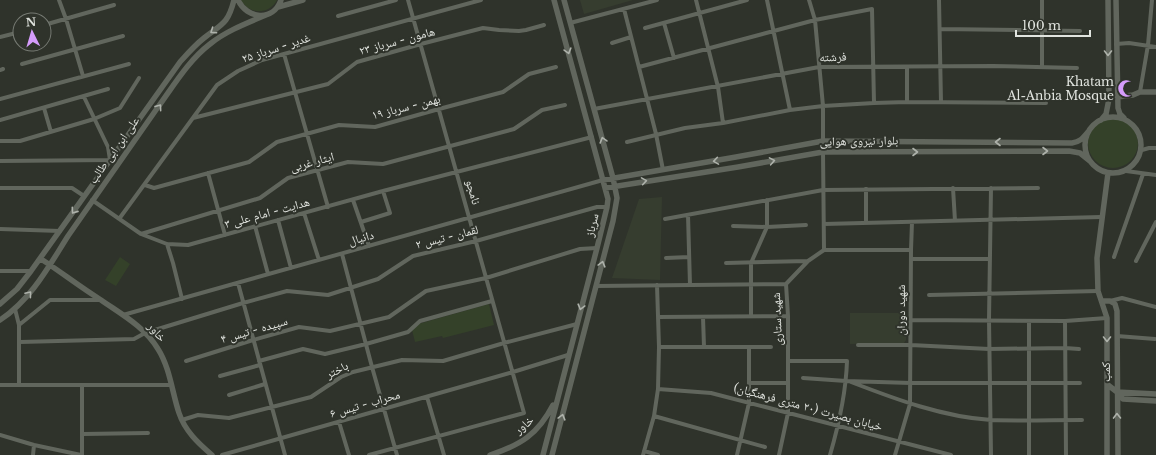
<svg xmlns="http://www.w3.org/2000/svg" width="1156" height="455" font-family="'Libre Baskerville','Noto Naskh Arabic',serif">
<rect width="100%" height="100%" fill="#2f332b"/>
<!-- built -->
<path fill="#363d2f" d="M 580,0 L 633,0 L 584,14 Z
M 662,197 L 660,280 L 612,278 L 639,199 Z
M 850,313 L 906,313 L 906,340 L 904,343 L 850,344 Z"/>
<!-- green -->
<path fill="#344129" d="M 241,0 L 277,0 C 269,15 249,15 241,0 Z
M1088 143a25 25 0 1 1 50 0a25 25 0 1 1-50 0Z
M 120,257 L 130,264 L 116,286 L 105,280 Z
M 489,304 L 494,325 L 443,338 L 442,336 L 415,342 L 411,326 Z"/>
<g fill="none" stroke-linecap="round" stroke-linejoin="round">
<!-- minor -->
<path stroke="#61665d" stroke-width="4" d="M 59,0 L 66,19 L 83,76
M 696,0 L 718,87 L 723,123
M 767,0 L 790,110
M 809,0 L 815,20 L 823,106 L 823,141
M 939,0 L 941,102
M 1042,0 L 1042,67
M 624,9 L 656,134 L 663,170
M 338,16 L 396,0
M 570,23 L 657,0
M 664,23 L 674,58
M 44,25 L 114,5
M 645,28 L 747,0
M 940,29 L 1080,31
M 0,37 L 20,32
M 612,43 L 631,37
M 1116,44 L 1129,43 L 1156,47
M 284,54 L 328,207
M 22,64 L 123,36
M 639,67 L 815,20 L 872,9 L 874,103
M 0,70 L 3,69
M 1140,92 L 1148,45 L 1152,0
M 0,99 L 129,64
M 907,102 L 907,67
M 44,108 L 51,132
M 594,109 L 819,67 L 993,66 L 1077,68
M 193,118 L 328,84 L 357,62 L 421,44 L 483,28 L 499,30 L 519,31 L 526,30 L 544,25
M 0,120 L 108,89
M 0,141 L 20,141 L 94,119 L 120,108 L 139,78
M 627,142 L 685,128 L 723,123 L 790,110 L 823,106 L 874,103 L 907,102 L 1046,103
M 1142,150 L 1149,148 L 1156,148
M 0,161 L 110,160 L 108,147 L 84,97
M 1126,171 L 1156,175
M 208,173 L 225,235
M 145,185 L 154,188 L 249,162 L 277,142 L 339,125 L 375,127 L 439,109 L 503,92 L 529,74 L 556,67
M 0,188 L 72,188 L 84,196
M 953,188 L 955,221
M 991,188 L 989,320 L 991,455
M 866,189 L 866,223
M 92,200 L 141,234 L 167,244 L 188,245 L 383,191 L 592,137
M 353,200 L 369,246
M 304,213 L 319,260
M 688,215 L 690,285
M 119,219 L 217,85 L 238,71 L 262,60 L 481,0
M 665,219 L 823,190 L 1038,188
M 278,220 L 291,268
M 361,222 L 390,213 L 383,191
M 824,224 L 1101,217
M 255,226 L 268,274
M 733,226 L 767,227 L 806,225
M 0,229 L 60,231
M 141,234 L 260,198 L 288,178 L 348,162 L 383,164 L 514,129 L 542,110 L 565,105
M 167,244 L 173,263 L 182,299
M 824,250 L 911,250 L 910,404 L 895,455
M 911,250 L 912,222
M 342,254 L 372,367 L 397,455
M 1114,257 L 1143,174
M 666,258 L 689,257
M 911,259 L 990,259
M 1136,261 L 1156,222
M 726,263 L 808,261
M 0,271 L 31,271
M 238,283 L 285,455
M 596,286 L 786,284
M 929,295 L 1098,291
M 1110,301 L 1122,298 L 1156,307
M 15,309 L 19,325
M 123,315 L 603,180
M 751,316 L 751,263 L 767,227 L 767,200
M 658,317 L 788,316
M 703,317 L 704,347
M 911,320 L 1065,321 L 1107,318
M 1065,321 L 1066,455
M 1117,336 L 1155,339
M 20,342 L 134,339 L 145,333 L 243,303 L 287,291 L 328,295 L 378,279 L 413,256 L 476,241 L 597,207 L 607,207
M 858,345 L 911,345 L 989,349 L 1065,348 L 1079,349
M 659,347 L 771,347
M 186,361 L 253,340 L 299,327 L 330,331 L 389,317 L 426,291 L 486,278 L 580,249 L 597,248
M 259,361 L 303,349 L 325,354 L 366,344 L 408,332 L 420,321 L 492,301
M 788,361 L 847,361 C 846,393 839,424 830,455
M 220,376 L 260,365
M 803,378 L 846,381 L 911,383 L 1080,383
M 851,382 C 895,399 943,417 991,420 C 1021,421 1052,420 1082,420
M 750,383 L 788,383
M 0,385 L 171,385
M 19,385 L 19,325 L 50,300 L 100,300
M 82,385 L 82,455
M 658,389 L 711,393 L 951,455
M 229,395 L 265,384
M 427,397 L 444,455
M 654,416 L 765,447
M 182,420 L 198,415 L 229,418 L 311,397 L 341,377 L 353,372 L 402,360 L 443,361 L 504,343 L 577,324
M 339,422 L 349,455
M 83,434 L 148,433
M 0,435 L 34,445 L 81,455
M 644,451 L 658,455
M 33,455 L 34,445
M 222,455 L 513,372 L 568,355
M 369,455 L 524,413 L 408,0
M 643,455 L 654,416 L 658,389 L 659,347 L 657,285
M 737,455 L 749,403 L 749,347
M 779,455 L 788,413 L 788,316 L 786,284 L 808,261 L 824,250 L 823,152
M 1029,455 L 1029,321"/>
<!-- tertiary -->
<path stroke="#61665d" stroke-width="5.5" d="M 238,0 C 247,19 273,22 281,0
M 1116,0 L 1118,108 L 1120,114 L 1124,118
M 278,7 L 303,0
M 1117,97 L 1133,95 L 1140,92 L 1156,92
M1085 145a28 28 0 1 1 56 0a28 28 0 1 1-56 0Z
M 1101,120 L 1106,114 L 1109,99 L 1108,0
M 603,180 L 736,157 L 823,141 L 1072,143 C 1080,142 1083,138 1088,132
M 605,188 L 738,167 L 823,152 L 1069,151 L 1080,153 L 1090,161
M 41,259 C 61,272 80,287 101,300 C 121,314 145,327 158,349 C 170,368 172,392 179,413 C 185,431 198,443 212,455
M 1102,301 L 1110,301 L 1115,304 L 1117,311 L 1118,455
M 0,304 L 17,289 L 31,271 L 180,62 C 188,53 195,45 204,38 C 222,24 228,24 234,0
M 0,320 C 31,300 49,266 68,236 C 98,193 128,150 158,107 C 174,85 188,61 210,44 C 226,31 247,23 266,15
M 1108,385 L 1117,392 L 1123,399 L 1156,401
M 1117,392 L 1156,394
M 490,455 C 521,445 538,434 553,405
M 543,455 L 597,248 L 607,207 L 608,199 L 554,0
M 552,455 L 613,221 L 617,198 L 613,178 L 564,0
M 1107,455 L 1107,318 L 1098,291 L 1097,258 L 1108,173"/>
</g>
<!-- one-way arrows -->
<defs><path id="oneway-chevron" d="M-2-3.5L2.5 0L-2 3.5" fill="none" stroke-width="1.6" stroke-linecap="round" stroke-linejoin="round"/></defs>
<g stroke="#aeb2ab">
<use href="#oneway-chevron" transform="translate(213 31) rotate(146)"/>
<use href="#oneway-chevron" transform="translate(568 51) rotate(74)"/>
<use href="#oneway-chevron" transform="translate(1108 53) rotate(90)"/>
<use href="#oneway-chevron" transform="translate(159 107) rotate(-54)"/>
<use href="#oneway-chevron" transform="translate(603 140) rotate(-106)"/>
<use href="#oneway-chevron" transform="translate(998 142) rotate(-180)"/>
<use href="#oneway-chevron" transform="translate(1045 151)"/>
<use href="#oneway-chevron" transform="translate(915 152)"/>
<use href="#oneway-chevron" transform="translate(716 161) rotate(171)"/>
<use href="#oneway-chevron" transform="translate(772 161) rotate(-10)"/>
<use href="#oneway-chevron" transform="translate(644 181) rotate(-9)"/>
<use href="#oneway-chevron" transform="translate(74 211) rotate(125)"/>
<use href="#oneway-chevron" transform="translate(602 264) rotate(-75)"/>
<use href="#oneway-chevron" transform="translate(29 294) rotate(-50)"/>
<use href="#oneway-chevron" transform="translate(581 307) rotate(105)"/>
<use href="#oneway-chevron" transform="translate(1107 339) rotate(90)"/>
<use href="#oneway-chevron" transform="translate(1117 416) rotate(-91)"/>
<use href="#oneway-chevron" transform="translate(562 417) rotate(-75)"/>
</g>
<!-- icons -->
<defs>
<symbol id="mosque-bare" viewBox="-9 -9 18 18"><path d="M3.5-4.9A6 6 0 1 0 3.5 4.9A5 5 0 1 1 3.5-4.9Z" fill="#d59cfb" stroke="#2f332b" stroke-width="2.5" paint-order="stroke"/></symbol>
</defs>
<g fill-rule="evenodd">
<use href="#mosque-bare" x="1114" y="76" width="25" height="25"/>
</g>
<g text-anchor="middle" stroke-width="4" stroke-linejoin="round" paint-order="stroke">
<!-- street labels -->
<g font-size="12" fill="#e1e4df" stroke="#2f332b">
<text transform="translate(397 41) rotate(-15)" y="4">هامون - سرباز ۲۳</text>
<text transform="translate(276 48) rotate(-18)" y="4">غدیر - سرباز ۲۵</text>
<text transform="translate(833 57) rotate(-2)" y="4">فرشته</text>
<text transform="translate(406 107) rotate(-14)" y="4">بهمن - سرباز ۱۹</text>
<text transform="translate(859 141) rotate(-1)" y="4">بلوار نیروی هوایی</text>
<text transform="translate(114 150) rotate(-55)" y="4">علی ابن ابی طالب</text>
<text transform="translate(312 162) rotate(-15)" y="4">ایثار غربی</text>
<text transform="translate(473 192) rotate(74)" y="4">نامجو</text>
<text transform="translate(267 213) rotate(-15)" y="4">هدایت - امام علی ۳</text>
<text transform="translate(592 225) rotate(-76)" y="4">سرباز</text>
<text transform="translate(447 237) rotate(-14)" y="4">لقمان - تیس ۲</text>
<text transform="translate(361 238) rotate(-16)" y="4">دانیال</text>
<text transform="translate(901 310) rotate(-90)" y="4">شهید دوران</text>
<text transform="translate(777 319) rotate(-92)" y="4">شهید ستاری</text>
<text transform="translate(254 330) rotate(-16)" y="4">سپیده - تیس ۴</text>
<text transform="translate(157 332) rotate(49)" y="4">خاور</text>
<text transform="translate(337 370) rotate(-27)" y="4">باختر</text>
<text transform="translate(1106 372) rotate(-90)" y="4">کمب</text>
<text transform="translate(365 404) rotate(-16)" y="4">محراب - تیس ۶</text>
<text transform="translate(808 407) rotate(15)" y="4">خیابان بصیرت (۲۰ متری فرهنگیان)</text>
<text transform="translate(524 425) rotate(-40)" y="4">خاور</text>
</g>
<!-- poi labels -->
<g font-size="12" fill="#e1e4df" stroke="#2f332b" text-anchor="end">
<text x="1114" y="86">Khatam<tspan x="1114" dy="14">Al-Anbia Mosque</tspan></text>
</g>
</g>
<!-- north arrow -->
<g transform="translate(32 32) rotate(355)"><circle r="19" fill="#2f332b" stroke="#767a73"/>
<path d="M0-3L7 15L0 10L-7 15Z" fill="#d59cfb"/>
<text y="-6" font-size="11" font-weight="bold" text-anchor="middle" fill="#e1e4df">N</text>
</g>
<!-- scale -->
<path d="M1016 30v6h74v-6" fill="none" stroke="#e1e4df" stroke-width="2"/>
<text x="1022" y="30" font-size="12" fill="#e1e4df" stroke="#2f332b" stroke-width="3" paint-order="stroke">100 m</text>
</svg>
